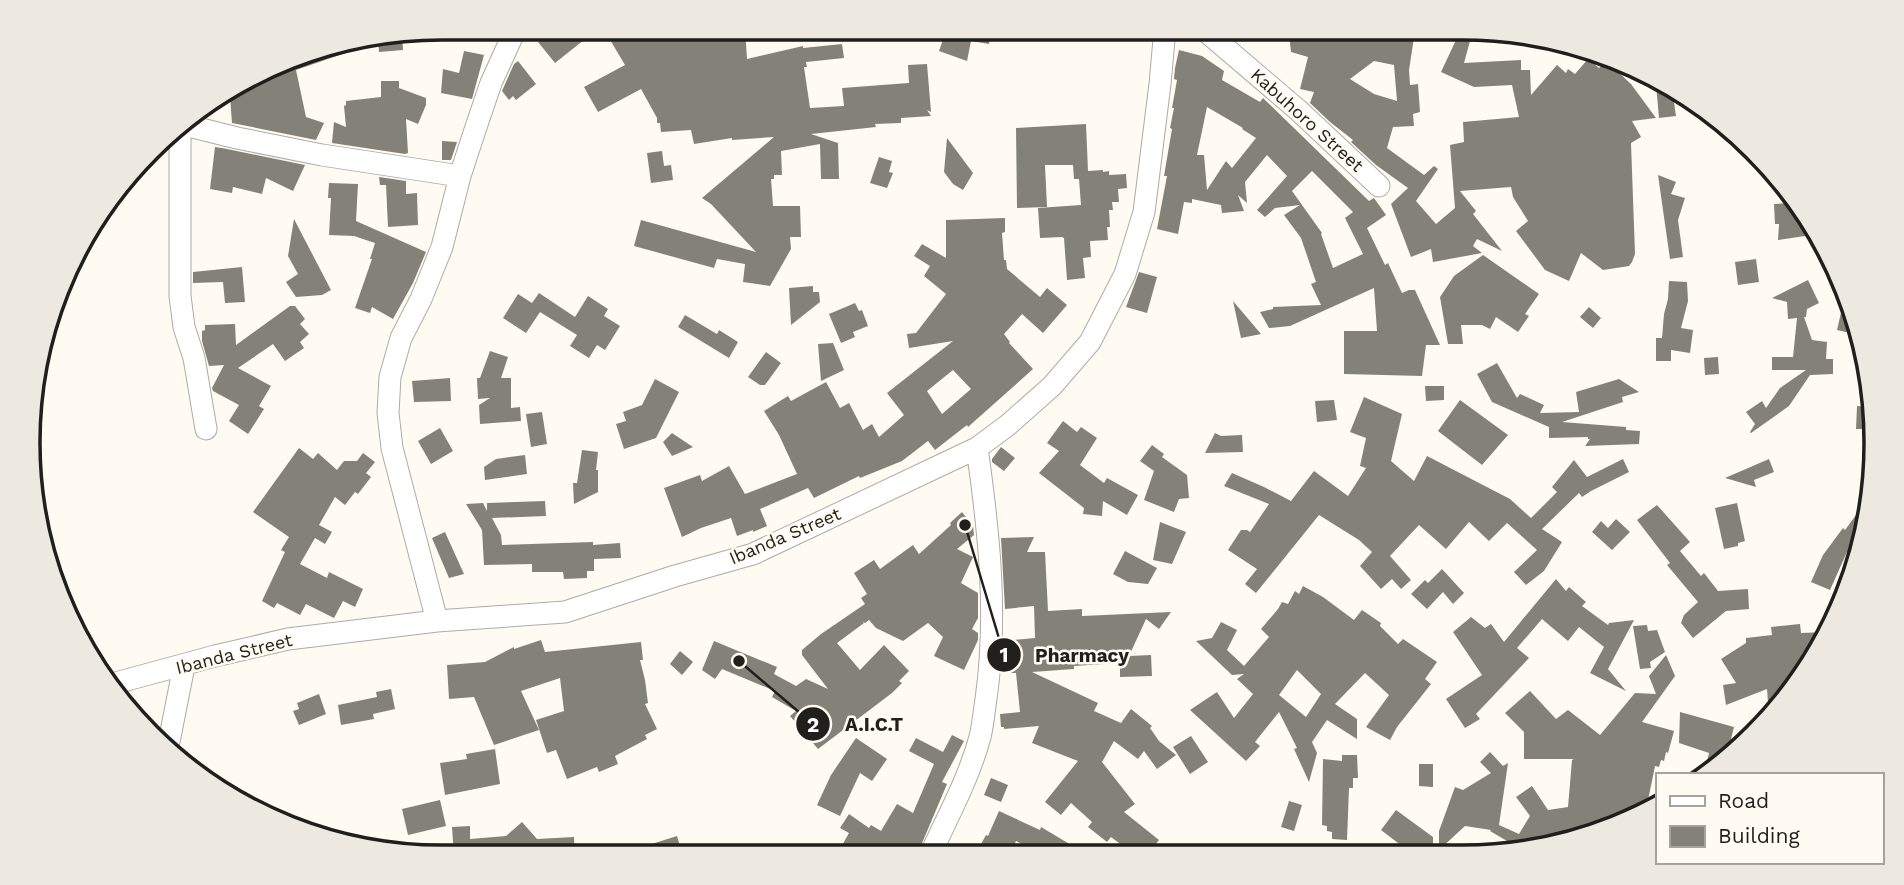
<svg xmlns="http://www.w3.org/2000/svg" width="1904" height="885" font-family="'Work Sans',sans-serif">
<rect width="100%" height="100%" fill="#fffbf2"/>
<!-- building -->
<path fill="#848179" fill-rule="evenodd" d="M 531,28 L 599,28 L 555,63 L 538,42 L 541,41 Z
M 603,28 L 745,28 L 747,59 L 803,46 L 803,48 L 842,44 L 844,58 L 806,62 L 807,67 L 804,67 L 810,108 L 844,106 L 842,88 L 909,83 L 908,65 L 927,64 L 931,112 L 927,110 L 931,116 L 901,118 L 901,123 L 875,124 L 876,127 L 811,134 L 838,143 L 839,179 L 821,179 L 820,144 L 781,151 L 782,175 L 774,175 L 774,179 L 771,179 L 773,206 L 800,206 L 801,237 L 790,237 L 791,249 L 770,286 L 743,282 L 745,264 L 717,259 L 714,268 L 634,246 L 641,220 L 756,252 L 711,204 L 702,198 L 774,137 L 732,140 L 732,138 L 694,144 L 691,130 L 661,132 L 660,123 L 657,123 L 657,118 L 641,89 L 598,112 L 584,87 L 625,65 Z
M 938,28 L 992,28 L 989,44 L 971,41 L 967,61 L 939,51 L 944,37 L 938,36 Z
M 1307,28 L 1394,28 L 1415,31 L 1409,70 L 1410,85 L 1418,84 L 1420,112 L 1413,114 L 1414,126 L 1393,127 L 1387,148 L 1424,175 L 1434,166 L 1438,169 L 1416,201 L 1436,224 L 1455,208 L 1450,145 L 1464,142 L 1463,122 L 1519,117 L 1512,85 L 1474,87 L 1441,72 L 1456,40 L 1427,32 L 1427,28 L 1462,28 L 1473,30 L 1464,63 L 1521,60 L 1521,70 L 1530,70 L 1531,95 L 1557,65 L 1566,73 L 1568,69 L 1575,74 L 1588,59 L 1599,68 L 1606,61 L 1631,84 L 1656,118 L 1632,121 L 1641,137 L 1631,143 L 1635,254 L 1632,262 L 1629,266 L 1603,270 L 1581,253 L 1569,281 L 1545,270 L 1516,231 L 1528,221 L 1513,197 L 1511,187 L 1460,191 L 1476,211 L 1473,214 L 1502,251 L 1477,239 L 1473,246 L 1482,253 L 1433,262 L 1431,249 L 1411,257 L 1391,204 L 1408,188 L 1376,165 L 1351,142 L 1353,140 L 1330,122 L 1310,103 L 1314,92 L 1300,89 L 1308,57 L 1291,52 L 1289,33 L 1305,32 ZM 1374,61 L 1394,65 L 1397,101 L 1374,94 L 1350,79 Z
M 402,35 L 403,50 L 379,52 L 378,39 Z
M 352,43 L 354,50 L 296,70 L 306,117 L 324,123 L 316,140 L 232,123 L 230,96 L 309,50 Z
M 1179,50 L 1202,56 L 1224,71 L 1222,80 L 1260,102 L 1263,98 L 1369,201 L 1374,198 L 1386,215 L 1367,228 L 1385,265 L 1388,263 L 1402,293 L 1409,290 L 1415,290 L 1440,345 L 1426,345 L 1422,376 L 1344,374 L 1344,331 L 1377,331 L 1374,288 L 1290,326 L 1269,328 L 1260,312 L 1273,309 L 1273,307 L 1321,305 L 1311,284 L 1316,282 L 1301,238 L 1284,215 L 1300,205 L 1275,208 L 1265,217 L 1257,210 L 1287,176 L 1267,155 L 1245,182 L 1247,203 L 1238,195 L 1244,211 L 1222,213 L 1221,205 L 1192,199 L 1192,203 L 1184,202 L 1178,234 L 1157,229 L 1167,176 L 1164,176 L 1172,129 L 1170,128 L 1174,108 L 1172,108 L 1177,80 L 1174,79 L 1175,68 ZM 1207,107 L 1243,128 L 1242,129 L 1256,138 L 1232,168 L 1226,161 L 1207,190 L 1204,155 L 1197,155 ZM 1312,171 L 1353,212 L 1345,218 L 1363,254 L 1333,268 L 1321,234 L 1322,233 L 1292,191 Z
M 464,51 L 484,55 L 472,99 L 441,93 L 443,69 L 459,73 Z
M 518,61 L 536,84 L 516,100 L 513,96 L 509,100 L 502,91 L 514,64 Z
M 381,81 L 399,81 L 399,88 L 426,98 L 426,105 L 418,124 L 406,119 L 408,153 L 405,154 L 332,143 L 334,122 L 346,127 L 344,106 L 346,105 L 346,101 L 381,97 Z
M 1656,84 L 1673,95 L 1676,116 L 1659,118 Z
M 1086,124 L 1088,171 L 1103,170 L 1103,172 L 1109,171 L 1109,175 L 1126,174 L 1127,188 L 1118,189 L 1119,202 L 1112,202 L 1113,210 L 1109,210 L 1110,227 L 1107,227 L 1108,240 L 1090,241 L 1091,257 L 1083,258 L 1085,278 L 1067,280 L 1064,238 L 1062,237 L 1040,238 L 1038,208 L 1081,205 L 1079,179 L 1074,179 L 1073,165 L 1045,165 L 1047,207 L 1017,208 L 1016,128 Z
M 947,138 L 973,173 L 963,190 L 953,184 L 944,172 Z
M 442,141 L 457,142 L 451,160 L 442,160 Z
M 215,147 L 222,148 L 305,165 L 293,191 L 266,178 L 262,194 L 233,187 L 232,193 L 210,189 Z
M 662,151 L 664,166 L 671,165 L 673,180 L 651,183 L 647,153 Z
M 879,157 L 892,161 L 889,172 L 893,173 L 887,188 L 870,183 Z
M 1658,175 L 1676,182 L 1671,194 L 1685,198 L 1678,220 L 1683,257 L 1670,259 Z
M 379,177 L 406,181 L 406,194 L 417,193 L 418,225 L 388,227 L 386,185 L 380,185 Z
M 329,183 L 358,184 L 356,221 L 426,252 L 413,283 L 393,319 L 372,307 L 370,313 L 355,308 L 372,259 L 370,259 L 375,243 L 354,236 L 329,235 L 331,198 L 328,198 Z
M 1790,203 L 1794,209 L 1812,235 L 1778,240 L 1779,224 L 1775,224 L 1774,204 Z
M 1005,218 L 1005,232 L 1002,233 L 1004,260 L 1006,260 L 1007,269 L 1040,297 L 1047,288 L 1067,305 L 1043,333 L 1022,314 L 1004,334 L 1010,342 L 1009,343 L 1033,369 L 968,427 L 967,425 L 935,450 L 928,441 L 902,461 L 860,478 L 859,476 L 814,498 L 808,488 L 760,509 L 767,526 L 753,532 L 753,530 L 737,536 L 731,518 L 701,528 L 682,537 L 664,488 L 700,475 L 702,481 L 729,466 L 745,494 L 797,474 L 779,435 L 764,411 L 788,396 L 791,401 L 826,382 L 840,408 L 849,403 L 863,430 L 872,424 L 879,437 L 904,415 L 887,393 L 953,341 L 909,348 L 907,334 L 916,333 L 946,294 L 924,276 L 930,266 L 914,256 L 922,244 L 946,258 L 946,220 ZM 953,370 L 971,389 L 942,414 L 927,391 Z
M 294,219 L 331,290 L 322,295 L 296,297 L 286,282 L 298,274 L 288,256 Z
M 1483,255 L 1539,294 L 1525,314 L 1529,316 L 1518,332 L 1496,317 L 1490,329 L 1482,325 L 1461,325 L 1463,344 L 1448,344 L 1440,297 L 1454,276 Z
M 1756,259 L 1759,282 L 1738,285 L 1735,262 Z
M 242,267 L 245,302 L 225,303 L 223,282 L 193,283 L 193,272 Z
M 1139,272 L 1157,277 L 1147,313 L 1126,307 Z
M 1808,280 L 1819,303 L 1807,309 L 1806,317 L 1804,317 L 1812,340 L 1827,342 L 1826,359 L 1833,359 L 1833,374 L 1810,375 L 1789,406 L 1751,433 L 1750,432 L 1755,424 L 1746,412 L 1762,401 L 1766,408 L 1780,388 L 1806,370 L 1772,370 L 1772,357 L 1793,357 L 1797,318 L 1788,319 L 1787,302 L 1772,298 Z
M 1669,281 L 1687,282 L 1688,301 L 1681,328 L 1693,330 L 1690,353 L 1671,350 L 1671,361 L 1656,361 L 1656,338 L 1662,338 L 1664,314 L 1668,299 Z
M 813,286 L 813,292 L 819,292 L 820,302 L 791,325 L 789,288 Z
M 1846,291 L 1852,322 L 1850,333 L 1837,330 Z
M 539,293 L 575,317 L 588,296 L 608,309 L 604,316 L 620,326 L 605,350 L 597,345 L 589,358 L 570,346 L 577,335 L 540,312 L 526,333 L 503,318 L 518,294 L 532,303 Z
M 1233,301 L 1261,334 L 1241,338 Z
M 855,303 L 859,311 L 862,310 L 868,326 L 853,332 L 855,337 L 841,343 L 829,314 Z
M 290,306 L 295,306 L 305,319 L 300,324 L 309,334 L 300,342 L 304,348 L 285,361 L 273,344 L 238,368 L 271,386 L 259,406 L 264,409 L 248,434 L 229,421 L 239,405 L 213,391 L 212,388 L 224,365 L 209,366 L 202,341 L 202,331 L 205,330 L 205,325 L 235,324 L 236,345 Z
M 1589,307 L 1601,318 L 1593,328 L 1580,317 Z
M 685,315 L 717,334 L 719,330 L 738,342 L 729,358 L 678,327 Z
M 833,343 L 844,370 L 821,381 L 818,344 Z
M 490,351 L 508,357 L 501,378 L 511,378 L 511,408 L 520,407 L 521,421 L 480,424 L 479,405 L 490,398 L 478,399 L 477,378 L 480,378 Z
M 766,352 L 781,363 L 765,385 L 760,385 L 748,377 Z
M 1718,357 L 1719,374 L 1705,375 L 1704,358 Z
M 1497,363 L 1517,398 L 1520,394 L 1544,405 L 1540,413 L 1579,412 L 1576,392 L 1619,379 L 1639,392 L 1622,397 L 1623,402 L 1562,422 L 1626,427 L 1626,430 L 1640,431 L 1639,444 L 1585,446 L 1590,439 L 1588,439 L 1588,437 L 1549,438 L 1549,427 L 1492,402 L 1477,374 Z
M 450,378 L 451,401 L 414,402 L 412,381 Z
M 655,379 L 679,392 L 656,438 L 624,449 L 616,424 L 626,421 L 623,412 L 642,405 Z
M 1425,386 L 1444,386 L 1444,400 L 1426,401 Z
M 1364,397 L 1402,414 L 1391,461 L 1414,481 L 1427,456 L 1510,499 L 1531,518 L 1557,492 L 1552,487 L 1574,460 L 1587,477 L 1623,459 L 1629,472 L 1591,491 L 1582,497 L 1579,493 L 1542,529 L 1562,542 L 1544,571 L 1526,585 L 1514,572 L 1537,550 L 1507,523 L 1489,541 L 1469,522 L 1446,549 L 1419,525 L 1390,556 L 1411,580 L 1401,589 L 1392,579 L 1381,589 L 1360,566 L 1372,552 L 1359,540 L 1319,515 L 1256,593 L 1245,584 L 1257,569 L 1228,550 L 1241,530 L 1247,530 L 1250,532 L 1269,504 L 1224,486 L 1232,473 L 1264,487 L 1291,501 L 1314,471 L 1348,496 L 1366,468 L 1360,466 L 1366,438 L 1350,432 Z
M 1334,400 L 1337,420 L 1317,422 L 1315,401 Z
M 1460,400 L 1508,435 L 1482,465 L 1438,431 Z
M 1857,406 L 1869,407 L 1873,429 L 1856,429 Z
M 542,412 L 547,444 L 531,447 L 526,414 Z
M 1063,421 L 1077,432 L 1081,427 L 1097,438 L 1080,465 L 1104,483 L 1107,478 L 1138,495 L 1127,515 L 1103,501 L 1102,516 L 1083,514 L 1084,508 L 1039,473 L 1059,451 L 1047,443 Z
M 440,428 L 453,451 L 431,464 L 418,441 Z
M 672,433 L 693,447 L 672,456 L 663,442 Z
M 1215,433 L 1221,436 L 1242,435 L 1243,452 L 1205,453 Z
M 1152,445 L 1164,454 L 1162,457 L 1187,475 L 1189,498 L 1179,499 L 1174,512 L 1144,500 L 1154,471 L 1140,461 Z
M 1001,447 L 1015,458 L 1004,471 L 992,462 L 992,459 Z
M 299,448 L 313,459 L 318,453 L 337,470 L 344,461 L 357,461 L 363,453 L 375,462 L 366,473 L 371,477 L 358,494 L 355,492 L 345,505 L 335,497 L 319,525 L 332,532 L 325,544 L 315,538 L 300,564 L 327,578 L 329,572 L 363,589 L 355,607 L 343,601 L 334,618 L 306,604 L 300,615 L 277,603 L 274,608 L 262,601 L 285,552 L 281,550 L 289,537 L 253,512 Z
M 582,450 L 598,452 L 596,470 L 598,470 L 598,492 L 574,504 L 573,483 L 577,483 Z
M 525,455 L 527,474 L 485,480 L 484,467 L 496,459 Z
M 1769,459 L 1774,472 L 1754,480 L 1756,487 L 1725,478 Z
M 545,501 L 546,516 L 492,518 L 501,535 L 502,545 L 593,542 L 593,545 L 620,543 L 621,558 L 594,559 L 594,571 L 587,571 L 587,578 L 564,579 L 563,572 L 532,572 L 532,564 L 484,565 L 482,530 L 466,504 L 483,503 L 487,511 L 487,503 Z
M 1737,503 L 1745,541 L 1738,543 L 1738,546 L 1724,549 L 1715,508 Z
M 1864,504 L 1853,556 L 1847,552 L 1830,590 L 1811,582 L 1823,555 L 1843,528 L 1845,530 Z
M 1657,505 L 1690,542 L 1680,551 L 1701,576 L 1704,573 L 1718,591 L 1748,589 L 1749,609 L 1726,611 L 1693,638 L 1681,623 L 1684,615 L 1698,602 L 1667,565 L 1670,563 L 1637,520 Z
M 962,512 L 973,526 L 974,535 L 957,549 L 973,557 L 961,583 L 978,593 L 978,618 L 972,629 L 978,633 L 978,640 L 964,670 L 934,656 L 943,637 L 928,623 L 903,641 L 876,628 L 869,620 L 865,623 L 862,621 L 864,623 L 837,643 L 860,670 L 884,645 L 909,671 L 899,681 L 902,683 L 892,693 L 818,749 L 790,716 L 796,711 L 772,697 L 775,691 L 722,669 L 715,679 L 702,670 L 714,641 L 777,667 L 774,674 L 796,686 L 806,679 L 828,689 L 802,655 L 802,650 L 821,634 L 865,604 L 861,598 L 867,594 L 854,573 L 874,560 L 880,569 L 913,545 L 919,554 L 951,525 L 950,523 Z
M 1616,519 L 1630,532 L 1612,550 L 1592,532 L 1601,521 L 1608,528 Z
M 1160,522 L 1186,532 L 1172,564 L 1153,560 Z
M 445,532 L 464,574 L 449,578 L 432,538 Z
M 1034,537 L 1027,552 L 1045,552 L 1048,611 L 1082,609 L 1082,616 L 1171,612 L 1159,629 L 1146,619 L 1129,656 L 1151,655 L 1152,676 L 1120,677 L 1120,663 L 1074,666 L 1074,669 L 1032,672 L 1098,703 L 1094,711 L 1121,723 L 1131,709 L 1152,726 L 1150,728 L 1159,741 L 1176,755 L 1157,769 L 1144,751 L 1138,759 L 1114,741 L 1102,762 L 1135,804 L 1124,812 L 1159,840 L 1147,855 L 1135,855 L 1111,837 L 1107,842 L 1088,827 L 1092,822 L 1071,803 L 1061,815 L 1045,802 L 1078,761 L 1032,743 L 1039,726 L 1004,729 L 1004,727 L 1001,727 L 1000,714 L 1020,712 L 1016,673 L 1011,673 L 1010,652 L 1014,652 L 1013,640 L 1035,638 L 1034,606 L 1005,609 L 1001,538 Z
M 1125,551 L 1157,568 L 1148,584 L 1128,582 L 1113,574 Z
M 1442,569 L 1464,593 L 1453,604 L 1443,592 L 1427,609 L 1411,594 L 1425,580 L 1428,583 Z
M 1556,579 L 1566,591 L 1569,587 L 1586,602 L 1582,606 L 1608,625 L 1609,623 L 1634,620 L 1608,669 L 1626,691 L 1590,673 L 1604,647 L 1579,627 L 1568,641 L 1542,619 L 1517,648 L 1529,658 L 1476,714 L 1480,719 L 1465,728 L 1446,699 L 1482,675 L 1453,632 L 1471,617 L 1485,628 L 1491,624 L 1504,642 Z
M 1303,586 L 1323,597 L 1354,620 L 1362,610 L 1381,623 L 1380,626 L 1398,644 L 1403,639 L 1437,662 L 1425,679 L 1431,684 L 1397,727 L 1390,740 L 1366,727 L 1389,695 L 1365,673 L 1335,704 L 1357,719 L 1357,739 L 1327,720 L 1312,742 L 1317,753 L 1309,782 L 1294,749 L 1297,748 L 1279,712 L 1255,742 L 1260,746 L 1246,761 L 1190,710 L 1217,692 L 1234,718 L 1253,694 L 1237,679 L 1244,674 L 1232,675 L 1196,641 L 1212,638 L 1221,622 L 1237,630 L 1227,650 L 1244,666 L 1269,637 L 1261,629 L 1278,609 L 1282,602 L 1288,604 L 1295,591 L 1299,594 ZM 1297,670 L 1321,694 L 1306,717 L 1279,695 Z
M 1800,624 L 1801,633 L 1827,632 L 1791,695 L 1769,716 L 1767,689 L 1726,705 L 1723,685 L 1736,683 L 1721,659 L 1746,643 L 1746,638 L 1772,635 L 1771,627 Z
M 1647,625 L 1648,631 L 1657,630 L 1665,652 L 1650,662 L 1651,668 L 1640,669 L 1633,626 Z
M 541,640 L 545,652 L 641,642 L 643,660 L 640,660 L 645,680 L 648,703 L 645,704 L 657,729 L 645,735 L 647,739 L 615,756 L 618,764 L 599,772 L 597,767 L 567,779 L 556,750 L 547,753 L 536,720 L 564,711 L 560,678 L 521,691 L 539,730 L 494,745 L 474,697 L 449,699 L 447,665 L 485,662 L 514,647 L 514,649 Z
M 680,651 L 693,662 L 682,675 L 670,664 Z
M 1666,655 L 1675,676 L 1642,722 L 1674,731 L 1668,753 L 1666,752 L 1664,761 L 1661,760 L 1659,767 L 1655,766 L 1646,810 L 1620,825 L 1524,851 L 1490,831 L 1491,830 L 1465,826 L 1439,850 L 1439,831 L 1455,787 L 1463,790 L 1491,773 L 1480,762 L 1490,752 L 1503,766 L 1508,763 L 1499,825 L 1519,834 L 1530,816 L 1516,797 L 1532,786 L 1548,810 L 1568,807 L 1572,760 L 1574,759 L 1524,759 L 1524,732 L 1505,713 L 1530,691 L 1556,719 L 1568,710 L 1600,735 L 1635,693 L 1656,694 L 1649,676 Z
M 391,689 L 395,709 L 373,714 L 374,719 L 341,725 L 338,705 L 377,697 L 376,692 Z
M 319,694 L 326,714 L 299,725 L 293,711 L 299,709 L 297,703 Z
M 1680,712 L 1734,727 L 1729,747 L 1736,749 L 1714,771 L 1708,775 L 1704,775 L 1709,753 L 1679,743 Z
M 952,735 L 964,741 L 942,782 L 947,784 L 917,855 L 836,856 L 849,833 L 840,828 L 849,814 L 869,828 L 871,825 L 881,831 L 897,804 L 913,813 L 934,764 L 909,751 L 916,738 L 943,752 Z
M 1191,736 L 1208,762 L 1190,774 L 1173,747 Z
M 856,738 L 887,759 L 872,781 L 860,773 L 840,816 L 817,805 L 831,775 Z
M 495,749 L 500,784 L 445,795 L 440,763 L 467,759 L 466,754 Z
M 1342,755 L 1357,755 L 1358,778 L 1353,778 L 1353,788 L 1349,788 L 1347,840 L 1332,839 L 1332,832 L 1327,831 L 1327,826 L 1322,825 L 1323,759 L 1342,761 Z
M 1419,764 L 1433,764 L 1433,787 L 1419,786 Z
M 991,778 L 1008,785 L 1001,802 L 984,795 Z
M 440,800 L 446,826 L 408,835 L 402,809 Z
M 1289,801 L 1302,805 L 1294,831 L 1281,827 Z
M 1396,810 L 1433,837 L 1433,854 L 1390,854 L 1402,846 L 1381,830 Z
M 999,811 L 1040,830 L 1041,827 L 1088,855 L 1042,855 L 1016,841 L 1010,855 L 975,855 L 986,835 L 988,836 Z
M 522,822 L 537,839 L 574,837 L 575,857 L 492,857 L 491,853 L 454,856 L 452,827 L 470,826 L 470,839 L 506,836 Z
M 677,836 L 683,856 L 623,856 L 623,853 Z"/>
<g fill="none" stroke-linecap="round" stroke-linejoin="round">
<defs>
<path id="minor" d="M 1202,28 L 1298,110 L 1379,186
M 180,124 L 180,296 L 184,327 L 194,358 L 206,429
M 181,124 L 237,138 L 322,155 L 460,176
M 437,621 L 392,448 L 388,413 L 390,377 L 401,338 L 421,299 L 442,247 L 460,176 L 475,130 L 491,83 L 516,28
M 112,684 L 215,656 L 288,639 L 437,621 L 565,612 L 675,576 L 753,554 L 977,448 L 1008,425 L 1052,386 L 1090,342 L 1125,274 L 1144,212 L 1160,84 L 1165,28
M 167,752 L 184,666
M 930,855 C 948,816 969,778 980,737 C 983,725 984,712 986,699 C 998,615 989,532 977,448"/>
</defs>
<!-- minor casing -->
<use href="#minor" stroke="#afaba2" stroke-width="23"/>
<!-- minor -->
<use href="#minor" stroke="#fff" stroke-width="21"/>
</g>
<g text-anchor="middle" stroke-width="5" stroke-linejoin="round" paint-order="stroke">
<!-- street labels -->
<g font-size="18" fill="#211f1c" stroke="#fffbf2">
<text transform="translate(1307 120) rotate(42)" y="6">Kabuhoro Street</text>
<text transform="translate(785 536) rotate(-23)" y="6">Ibanda Street</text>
<text transform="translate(234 654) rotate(-14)" y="6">Ibanda Street</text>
</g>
</g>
<!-- crop -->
<path d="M0 0H1904V885H0ZM442 40H1462A402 402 0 0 1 1864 442V443A402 402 0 0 1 1462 845H442A402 402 0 0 1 40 443V442A402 402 0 0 1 442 40Z" fill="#ede9e1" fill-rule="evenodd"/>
<path fill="none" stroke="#211f1c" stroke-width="3.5" d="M442 40H1462A402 402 0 0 1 1864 442V443A402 402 0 0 1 1462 845H442A402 402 0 0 1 40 443V442A402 402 0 0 1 442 40Z"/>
<!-- callouts -->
<path fill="none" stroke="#211f1c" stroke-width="2.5" d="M965 525L1004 655M739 661L813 724"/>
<g fill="#211f1c" stroke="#fffbf2" stroke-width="2.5">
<circle cx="965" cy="525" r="7"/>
<circle cx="739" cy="661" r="7"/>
<circle cx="1004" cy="655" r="18"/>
<circle cx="813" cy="724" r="18"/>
</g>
<g font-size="21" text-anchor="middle" font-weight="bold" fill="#fff">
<text x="1004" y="662">1</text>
<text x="813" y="732">2</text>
</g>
<g font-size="19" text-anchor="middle" font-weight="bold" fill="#211f1c" stroke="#fffbf2" stroke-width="5" stroke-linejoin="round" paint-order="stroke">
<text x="1082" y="662">Pharmacy</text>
<text x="874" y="731">A.I.C.T</text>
</g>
<!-- legend -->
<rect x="1656" y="773" width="228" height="91" fill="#fffbf2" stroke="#a6a39c" stroke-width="2"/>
<rect x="1670" y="796" width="35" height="10" fill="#ffffff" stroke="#a6a39c" stroke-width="2"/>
<text x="1718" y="808" font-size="21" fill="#211f1c">Road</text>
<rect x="1670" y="826" width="35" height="21" fill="#848179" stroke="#a6a39c" stroke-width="2"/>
<text x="1718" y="843" font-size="21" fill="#211f1c">Building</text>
</svg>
